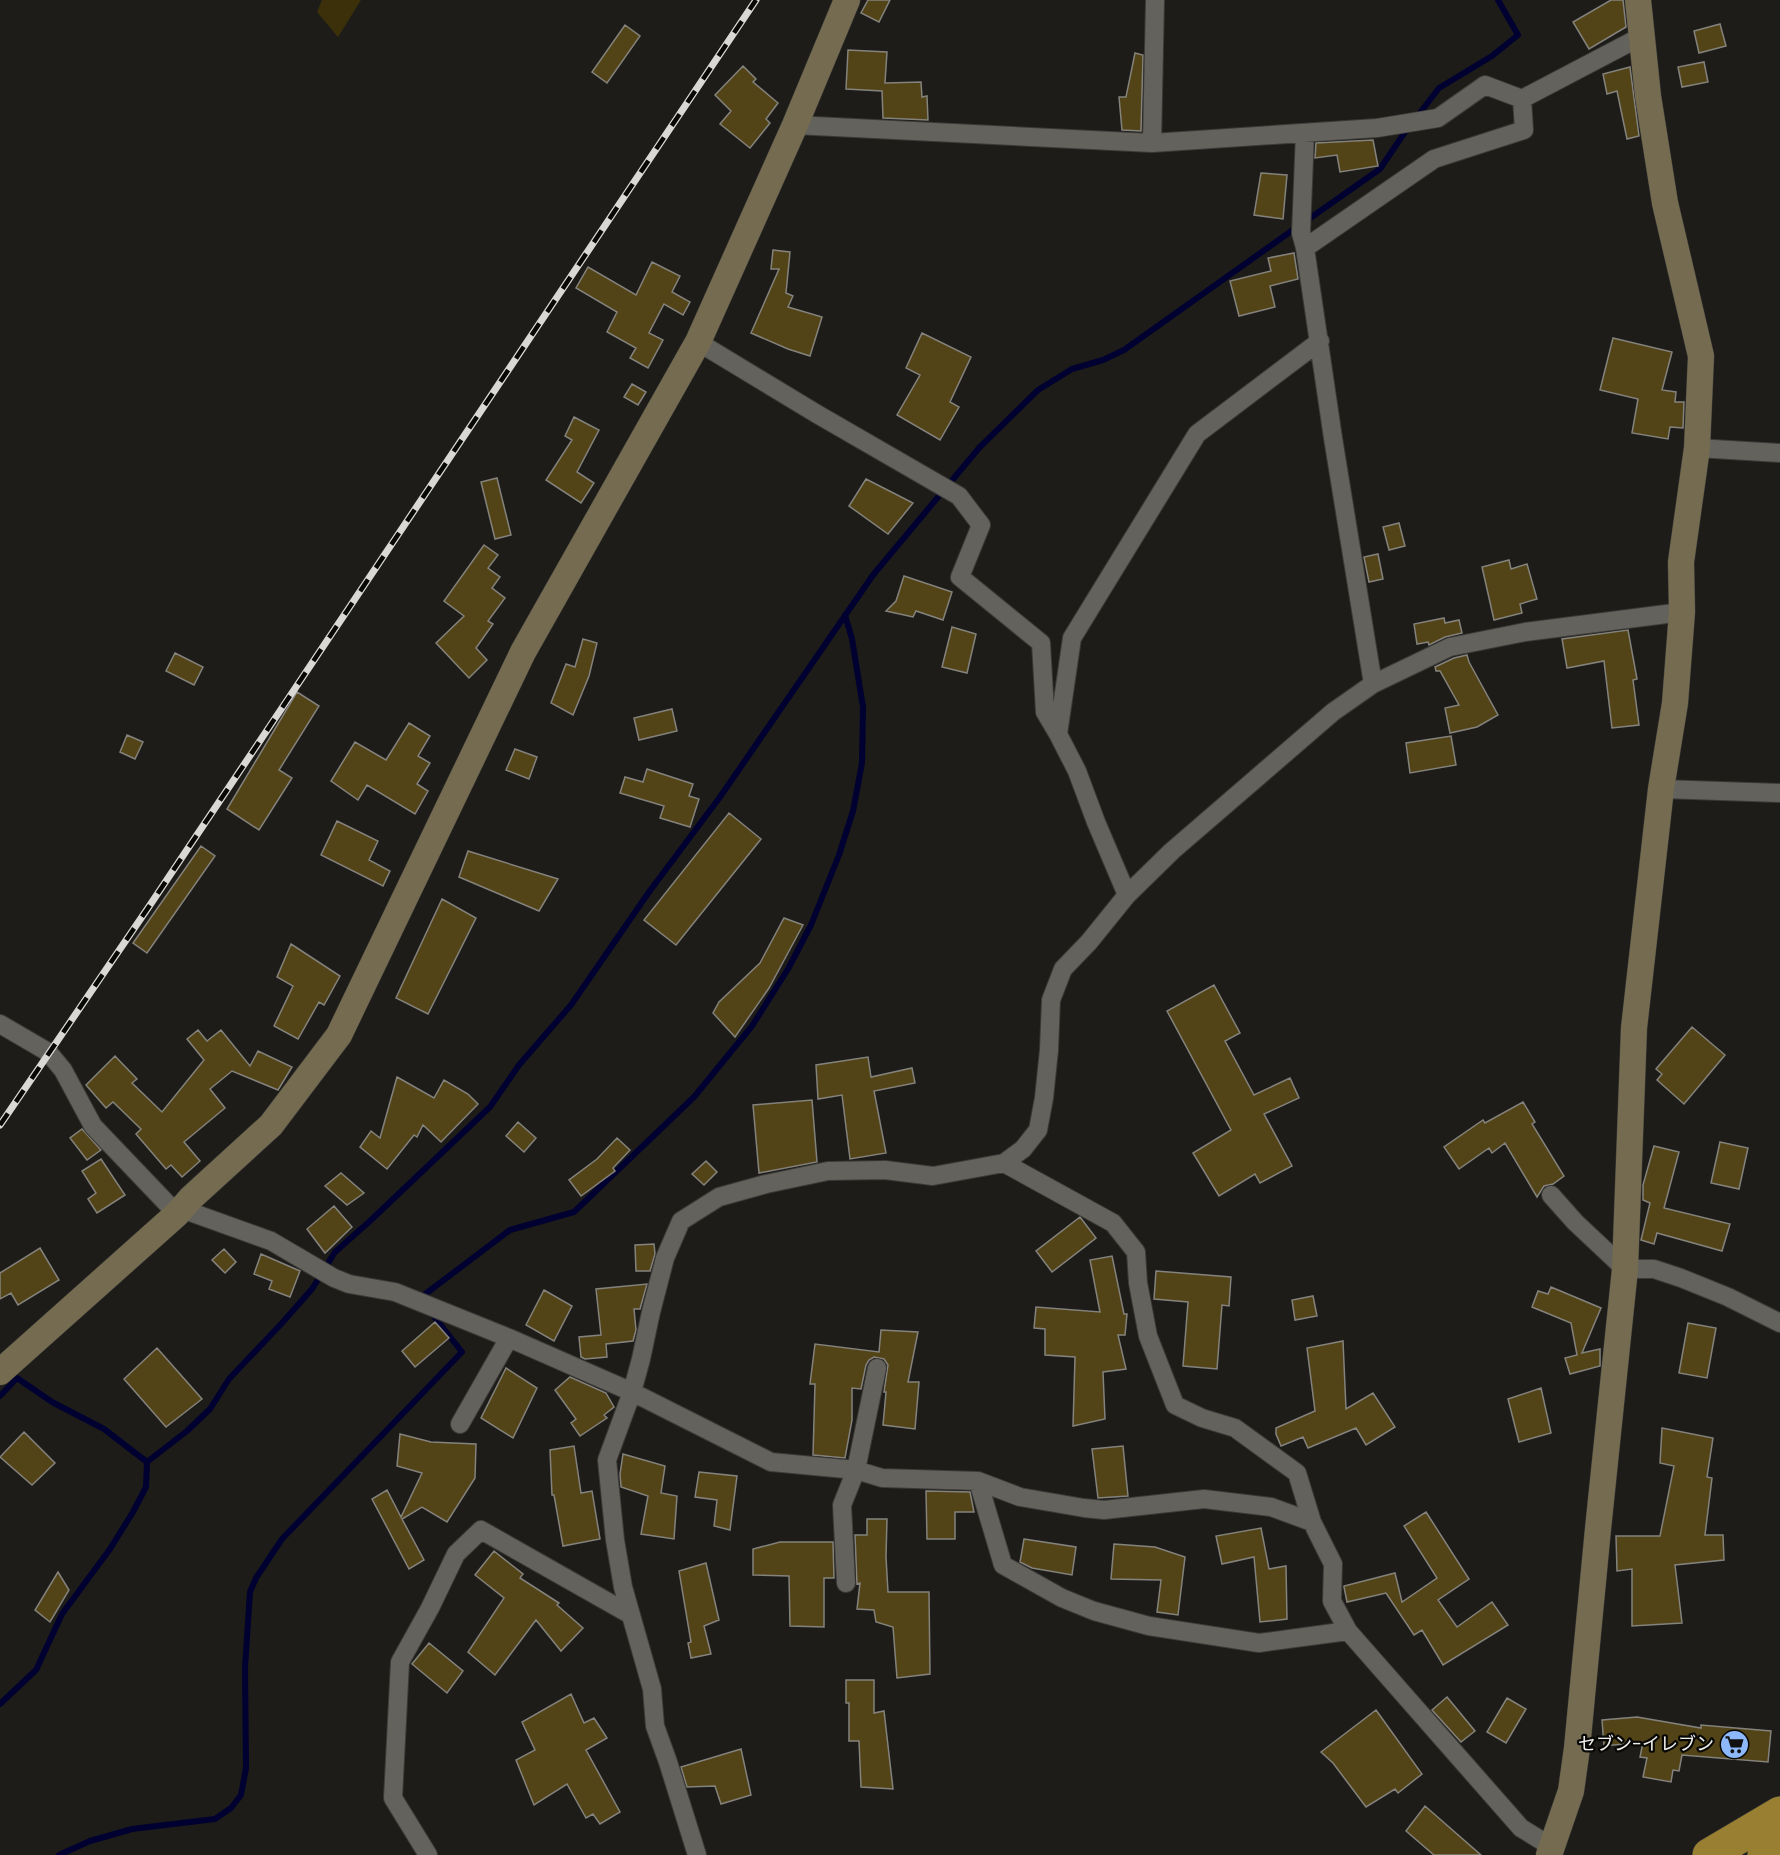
<svg xmlns="http://www.w3.org/2000/svg" width="1780" height="1855" font-family="Poppins,'Noto Sans JP',sans-serif">
<rect width="100%" height="100%" fill="#1d1c18"/>
<!-- green -->
<path fill="#3c300a" d="M 322,0 L 361,0 L 338,37 L 317,12 Z"/>
<g fill="none" stroke-linecap="round" stroke-linejoin="round">
<!-- stream -->
<path stroke="#000031" stroke-width="6" d="M 1416,118 L 1439,88 L 1492,56 L 1518,35 L 1498,0
M 1306,221 L 1380,169 L 1409,126
M 420,1298 L 510,1230 L 574,1212 L 694,1097 L 752,1026 L 788,969 L 811,925 L 839,855 L 853,811 L 862,763 L 863,707 L 852,639 L 845,615
M 0,1396 L 17,1378 L 52,1402 L 104,1429 L 147,1462
M 0,1704 L 36,1670 L 62,1614 L 110,1549 L 133,1512 L 146,1487 L 147,1462 L 187,1431 L 210,1409 L 229,1379 L 282,1323 L 312,1289 L 335,1252 L 370,1221 L 490,1107 L 519,1065 L 571,1005 L 649,892 L 720,797 L 873,575 L 979,448 L 1038,390 L 1072,369 L 1103,360 L 1124,350 L 1297,227
M 59,1855 L 90,1841 L 132,1829 L 215,1819 L 231,1808 L 241,1795 L 246,1768 L 245,1668 L 250,1592 L 256,1578 L 282,1539 L 462,1352 L 432,1314"/>
</g>
<!-- building -->
<path fill="#534417" stroke="#84827d" stroke-width="1.5" d="M 868,0 L 890,0 L 879,22 L 861,13 Z
M 1611,0 L 1623,0 L 1626,27 L 1589,49 L 1573,22 Z
M 1720,24 L 1726,46 L 1699,53 L 1694,31 Z
M 625,25 L 640,36 L 607,83 L 592,72 Z
M 848,50 L 887,52 L 885,83 L 921,82 L 922,97 L 927,96 L 928,120 L 883,118 L 882,91 L 846,89 Z
M 1135,53 L 1143,55 L 1141,131 L 1122,130 L 1119,97 L 1126,97 Z
M 1704,62 L 1708,82 L 1682,87 L 1678,67 Z
M 743,66 L 756,79 L 753,82 L 778,103 L 766,119 L 770,123 L 750,148 L 720,124 L 731,111 L 715,95 Z
M 1630,67 L 1639,136 L 1627,139 L 1617,91 L 1607,94 L 1603,74 Z
M 1373,140 L 1378,166 L 1340,172 L 1337,155 L 1315,158 L 1316,143 Z
M 1261,173 L 1287,175 L 1283,219 L 1254,215 Z
M 773,250 L 790,252 L 786,293 L 793,296 L 788,307 L 822,317 L 810,356 L 788,349 L 751,333 L 779,269 L 771,269 Z
M 1294,253 L 1298,279 L 1270,286 L 1275,307 L 1239,316 L 1230,281 L 1271,271 L 1268,258 Z
M 652,262 L 680,276 L 672,292 L 690,302 L 683,315 L 664,304 L 649,333 L 663,340 L 648,368 L 630,358 L 636,348 L 607,332 L 617,312 L 576,288 L 588,267 L 636,295 Z
M 922,333 L 971,357 L 950,402 L 959,407 L 940,440 L 897,415 L 920,375 L 906,368 Z
M 1613,338 L 1672,352 L 1662,390 L 1676,392 L 1675,402 L 1684,402 L 1683,428 L 1670,427 L 1668,439 L 1632,433 L 1638,399 L 1600,390 Z
M 632,384 L 646,392 L 638,405 L 624,397 Z
M 574,417 L 599,430 L 577,472 L 594,483 L 581,503 L 546,480 L 572,440 L 565,436 Z
M 497,478 L 511,535 L 495,539 L 481,482 Z
M 866,479 L 913,503 L 888,534 L 849,506 Z
M 1399,523 L 1405,546 L 1389,550 L 1383,527 Z
M 484,545 L 498,555 L 488,568 L 500,577 L 492,588 L 505,598 L 488,621 L 493,624 L 476,648 L 487,660 L 469,678 L 436,643 L 464,616 L 444,601 Z
M 1378,554 L 1383,579 L 1369,582 L 1364,557 Z
M 1509,560 L 1511,569 L 1527,564 L 1537,599 L 1520,604 L 1522,613 L 1494,620 L 1482,567 Z
M 904,576 L 952,592 L 943,620 L 916,611 L 913,617 L 886,611 L 896,601 Z
M 1444,618 L 1445,623 L 1459,620 L 1462,633 L 1445,637 L 1429,645 L 1428,642 L 1417,644 L 1414,624 Z
M 952,627 L 976,634 L 967,673 L 942,667 Z
M 1628,630 L 1637,679 L 1633,680 L 1639,725 L 1612,728 L 1604,661 L 1567,668 L 1562,639 Z
M 583,639 L 597,643 L 589,676 L 573,715 L 551,703 L 566,664 L 575,667 Z
M 175,653 L 203,667 L 194,685 L 166,671 Z
M 1467,655 L 1469,662 L 1498,715 L 1477,727 L 1450,733 L 1445,708 L 1459,705 L 1440,671 L 1436,671 L 1435,667 L 1454,658 Z
M 297,692 L 319,706 L 279,770 L 292,778 L 259,830 L 227,809 Z
M 672,709 L 677,731 L 639,740 L 634,718 Z
M 409,723 L 430,736 L 418,756 L 430,763 L 417,784 L 428,791 L 415,814 L 367,785 L 358,800 L 331,781 L 355,742 L 386,760 Z
M 127,735 L 143,742 L 135,759 L 120,752 Z
M 1451,736 L 1456,765 L 1410,773 L 1406,743 Z
M 515,749 L 537,757 L 529,779 L 506,770 Z
M 647,769 L 693,784 L 689,796 L 699,799 L 690,827 L 660,818 L 664,806 L 620,793 L 625,777 L 643,782 Z
M 729,813 L 761,839 L 676,945 L 644,920 Z
M 337,821 L 378,841 L 369,860 L 390,871 L 383,886 L 321,855 Z
M 201,846 L 215,856 L 147,953 L 133,943 Z
M 468,851 L 558,879 L 539,911 L 459,877 Z
M 442,899 L 476,918 L 428,1014 L 396,998 Z
M 784,918 L 803,925 L 769,988 L 735,1037 L 713,1013 L 719,1002 L 760,963 Z
M 291,944 L 340,976 L 324,1005 L 319,1002 L 298,1039 L 274,1026 L 293,986 L 277,977 Z
M 1214,985 L 1240,1033 L 1225,1041 L 1254,1095 L 1290,1078 L 1299,1098 L 1264,1114 L 1292,1166 L 1260,1183 L 1255,1174 L 1219,1196 L 1193,1153 L 1231,1130 L 1167,1011 Z
M 1692,1027 L 1725,1055 L 1684,1104 L 1657,1080 L 1662,1074 L 1656,1069 Z
M 198,1030 L 207,1041 L 221,1030 L 250,1066 L 258,1051 L 292,1067 L 278,1090 L 232,1071 L 210,1089 L 225,1108 L 184,1142 L 200,1161 L 182,1177 L 171,1165 L 166,1169 L 136,1134 L 141,1129 L 113,1102 L 106,1108 L 86,1085 L 115,1056 L 137,1079 L 132,1083 L 162,1112 L 204,1060 L 187,1039 Z
M 868,1057 L 871,1077 L 912,1068 L 915,1083 L 874,1091 L 886,1153 L 850,1159 L 842,1095 L 818,1099 L 816,1065 Z
M 397,1077 L 434,1098 L 444,1080 L 468,1094 L 478,1104 L 441,1142 L 423,1125 L 417,1137 L 414,1135 L 387,1169 L 360,1147 L 371,1131 L 380,1138 Z
M 812,1100 L 817,1162 L 759,1173 L 753,1105 Z
M 1523,1102 L 1535,1122 L 1532,1124 L 1564,1176 L 1553,1184 L 1544,1186 L 1537,1197 L 1505,1143 L 1492,1153 L 1489,1148 L 1459,1169 L 1444,1147 L 1483,1120 L 1485,1123 Z
M 518,1122 L 536,1138 L 524,1152 L 506,1136 Z
M 82,1129 L 101,1150 L 87,1160 L 70,1138 Z
M 617,1138 L 630,1150 L 613,1168 L 615,1171 L 581,1196 L 569,1180 L 597,1159 Z
M 1720,1142 L 1748,1148 L 1739,1189 L 1711,1183 Z
M 1654,1146 L 1679,1152 L 1664,1208 L 1730,1224 L 1722,1251 L 1657,1233 L 1654,1244 L 1641,1240 L 1650,1203 L 1643,1200 L 1643,1185 Z
M 101,1159 L 125,1195 L 97,1213 L 88,1199 L 96,1193 L 82,1171 Z
M 706,1161 L 717,1172 L 704,1185 L 692,1174 Z
M 341,1173 L 364,1193 L 347,1205 L 325,1186 Z
M 334,1206 L 352,1227 L 325,1253 L 307,1229 Z
M 1080,1217 L 1096,1238 L 1052,1272 L 1036,1251 Z
M 654,1244 L 655,1254 L 650,1271 L 636,1271 L 635,1245 Z
M 40,1248 L 59,1280 L 18,1305 L 11,1293 L 0,1299 L 0,1273 Z
M 224,1249 L 236,1262 L 225,1273 L 212,1260 Z
M 261,1254 L 300,1271 L 290,1297 L 269,1289 L 272,1281 L 254,1274 Z
M 1112,1256 L 1124,1314 L 1127,1314 L 1125,1335 L 1118,1335 L 1126,1369 L 1103,1372 L 1105,1419 L 1073,1426 L 1075,1357 L 1045,1355 L 1045,1329 L 1034,1328 L 1036,1307 L 1100,1312 L 1090,1260 Z
M 1156,1271 L 1231,1277 L 1229,1306 L 1222,1305 L 1217,1369 L 1183,1366 L 1188,1302 L 1154,1299 Z
M 647,1284 L 640,1309 L 634,1309 L 636,1330 L 633,1341 L 606,1344 L 607,1357 L 585,1359 L 581,1357 L 579,1337 L 601,1335 L 596,1289 Z
M 1551,1287 L 1601,1308 L 1582,1353 L 1600,1349 L 1600,1366 L 1570,1374 L 1565,1358 L 1577,1355 L 1571,1323 L 1532,1307 L 1538,1291 L 1548,1294 Z
M 544,1290 L 572,1306 L 554,1341 L 526,1325 Z
M 1313,1296 L 1317,1316 L 1295,1320 L 1292,1300 Z
M 435,1322 L 449,1338 L 415,1367 L 402,1351 Z
M 1688,1323 L 1716,1328 L 1707,1378 L 1679,1373 Z
M 881,1330 L 918,1332 L 908,1382 L 919,1382 L 915,1429 L 883,1425 L 886,1392 L 884,1392 L 888,1365 L 884,1359 L 874,1357 L 869,1360 L 866,1365 L 861,1389 L 852,1388 L 852,1420 L 845,1458 L 813,1455 L 815,1384 L 810,1384 L 815,1344 L 879,1352 Z
M 1343,1341 L 1346,1409 L 1373,1393 L 1395,1427 L 1366,1445 L 1356,1428 L 1308,1448 L 1303,1437 L 1281,1446 L 1276,1434 L 1276,1428 L 1315,1411 L 1307,1348 Z
M 157,1348 L 202,1399 L 166,1427 L 124,1379 Z
M 506,1368 L 537,1388 L 513,1438 L 481,1418 Z
M 570,1377 L 606,1393 L 614,1407 L 604,1415 L 607,1418 L 580,1436 L 571,1423 L 576,1419 L 555,1390 Z
M 1541,1388 L 1551,1433 L 1519,1442 L 1508,1399 Z
M 1662,1428 L 1713,1438 L 1707,1477 L 1712,1478 L 1705,1535 L 1723,1535 L 1724,1560 L 1675,1565 L 1682,1623 L 1632,1626 L 1632,1569 L 1617,1571 L 1616,1536 L 1660,1536 L 1674,1466 L 1660,1463 Z
M 24,1432 L 55,1463 L 32,1485 L 0,1457 Z
M 400,1434 L 431,1442 L 476,1444 L 475,1478 L 447,1522 L 422,1507 L 402,1519 L 424,1560 L 409,1569 L 372,1499 L 387,1490 L 401,1517 L 422,1473 L 397,1466 Z
M 574,1446 L 581,1493 L 592,1491 L 600,1539 L 563,1546 L 554,1495 L 552,1495 L 550,1450 Z
M 1123,1446 L 1128,1496 L 1098,1498 L 1092,1449 Z
M 623,1454 L 665,1466 L 661,1493 L 677,1496 L 674,1539 L 641,1534 L 648,1496 L 621,1487 L 620,1474 Z
M 699,1472 L 737,1476 L 730,1530 L 714,1526 L 717,1500 L 695,1497 Z
M 926,1491 L 970,1492 L 974,1512 L 955,1512 L 955,1539 L 927,1539 Z
M 1426,1512 L 1469,1579 L 1438,1600 L 1457,1627 L 1492,1602 L 1508,1625 L 1443,1665 L 1422,1630 L 1414,1635 L 1386,1593 L 1347,1602 L 1344,1587 L 1344,1586 L 1395,1573 L 1402,1602 L 1437,1578 L 1404,1526 Z
M 867,1519 L 887,1519 L 886,1557 L 888,1592 L 929,1592 L 930,1674 L 897,1678 L 893,1627 L 876,1622 L 874,1610 L 857,1609 L 860,1583 L 857,1584 L 855,1535 L 867,1535 Z
M 1261,1528 L 1269,1569 L 1286,1566 L 1287,1619 L 1260,1622 L 1254,1557 L 1222,1564 L 1216,1536 Z
M 1024,1539 L 1076,1547 L 1072,1575 L 1032,1568 L 1020,1562 Z
M 780,1542 L 833,1542 L 834,1578 L 824,1578 L 824,1627 L 790,1626 L 789,1576 L 753,1575 L 753,1549 Z
M 1114,1544 L 1155,1547 L 1185,1557 L 1178,1615 L 1157,1612 L 1161,1580 L 1111,1579 Z
M 494,1551 L 523,1574 L 520,1578 L 559,1603 L 557,1605 L 583,1628 L 561,1651 L 536,1620 L 495,1675 L 468,1652 L 504,1598 L 475,1575 Z
M 706,1563 L 719,1620 L 704,1626 L 711,1654 L 691,1658 L 688,1643 L 691,1642 L 679,1571 Z
M 58,1572 L 69,1590 L 50,1622 L 35,1610 Z
M 429,1643 L 463,1671 L 447,1693 L 412,1664 Z
M 846,1680 L 874,1680 L 874,1713 L 884,1711 L 893,1789 L 861,1787 L 859,1741 L 849,1741 L 849,1703 L 846,1703 Z
M 571,1694 L 584,1723 L 594,1718 L 607,1738 L 586,1750 L 620,1812 L 600,1824 L 593,1814 L 586,1818 L 567,1784 L 534,1805 L 516,1760 L 535,1750 L 522,1722 Z
M 1447,1697 L 1475,1731 L 1461,1742 L 1432,1710 Z
M 1507,1698 L 1526,1709 L 1506,1743 L 1487,1732 Z
M 1376,1710 L 1422,1774 L 1398,1793 L 1395,1789 L 1366,1807 L 1333,1763 L 1321,1752 Z
M 1637,1717 L 1701,1728 L 1701,1725 L 1771,1731 L 1768,1762 L 1682,1755 L 1679,1771 L 1673,1770 L 1671,1782 L 1643,1777 L 1647,1758 L 1640,1757 L 1643,1742 L 1604,1746 L 1602,1720 Z
M 741,1749 L 751,1795 L 721,1804 L 715,1786 L 687,1787 L 681,1767 Z
M 1425,1806 L 1481,1855 L 1434,1855 L 1406,1831 Z"/>
<g fill="none" stroke-linecap="round" stroke-linejoin="round">
<defs>
<path id="street" d="M 795,125 L 1152,143 L 1377,128 L 1438,118 L 1485,85 L 1522,99 L 1642,36
M 1305,133 L 1301,233 L 1305,248 L 1333,438 L 1373,684
M 1152,143 L 1155,0
M 1305,248 L 1434,159 L 1524,130 L 1522,99
M 698,342 L 817,414 L 959,496 L 981,525 L 960,577 L 1041,643 L 1045,712 L 1058,734 L 1077,771 L 1096,822 L 1127,895
M 1697,448 L 1780,453
M 1058,734 L 1072,638 L 1197,434 L 1320,341
M 1661,789 L 1780,793
M 0,1024 L 48,1052 L 63,1070 L 93,1126 L 177,1214
M 1004,1163 L 1113,1223 L 1136,1252 L 1138,1283 L 1148,1336 L 1175,1405 L 1202,1418 L 1235,1428 L 1297,1473 L 1312,1522 L 1333,1564 L 1332,1601 L 1348,1631 L 1521,1828 L 1552,1847
M 1551,1195 L 1575,1222 L 1625,1269 L 1654,1269 L 1681,1278 L 1728,1297 L 1780,1323
M 182,1209 L 271,1241 L 334,1278 L 349,1284 L 395,1292 L 509,1338 L 632,1392 L 771,1462 L 856,1470 L 882,1478 L 978,1481 L 1020,1497 L 1084,1508 L 1104,1510 L 1204,1499 L 1271,1507 L 1312,1522
M 460,1424 L 509,1338
M 978,1481 L 1003,1565 L 1062,1598 L 1094,1611 L 1149,1626 L 1259,1643 L 1348,1631
M 846,1583 L 842,1505 L 856,1470 L 877,1368
M 428,1855 L 393,1798 L 400,1662 L 430,1608 L 456,1554 L 481,1530 L 631,1615
M 697,1855 L 668,1762 L 655,1726 L 652,1689 L 623,1587 L 615,1540 L 607,1460 L 632,1392 L 641,1359 L 651,1312 L 665,1258 L 681,1221 L 719,1197 L 766,1184 L 828,1171 L 885,1170 L 933,1176 L 1004,1163 L 1023,1149 L 1038,1130 L 1044,1098 L 1049,1050 L 1051,1000 L 1063,969 L 1089,942 L 1127,895 L 1172,851 L 1333,712 L 1373,684 L 1450,647 L 1525,632 L 1682,612"/>
<path id="secondary" d="M 0,1372 L 177,1214 L 191,1198 L 271,1125 L 339,1035 L 523,652 L 698,342 L 795,125 L 847,0
M 1549,1855 L 1571,1791 L 1577,1748 L 1598,1529 L 1625,1269 L 1634,1028 L 1661,789 L 1675,703 L 1682,612 L 1681,562 L 1697,448 L 1701,356 L 1665,203 L 1648,96 L 1638,0"/>
<path id="highway" d="M 1709,1855 L 1780,1813
M 1764,1855 L 1780,1846"/>
</defs>
<!-- street casing -->
<use href="#street" stroke="#3b3a37" stroke-width="20"/>
<!-- secondary casing -->
<use href="#secondary" stroke="#3b3a37" stroke-width="27"/>
<!-- highway casing -->
<use href="#highway" stroke="#3b3a37" stroke-width="34"/>
<!-- street -->
<use href="#street" stroke="#64625d" stroke-width="18"/>
<!-- secondary -->
<use href="#secondary" stroke="#746b50" stroke-width="26"/>
<!-- highway -->
<use href="#highway" stroke="#997f32" stroke-width="33"/>
<defs>
<path id="rail" d="M 0,1125 L 148,908 L 756,0"/>
</defs>
<!-- rail casing -->
<use href="#rail" stroke="#d9d8d5" stroke-width="7"/>
<!-- rail -->
<use href="#rail" stroke="#070705" stroke-width="4.5" stroke-dasharray="14" stroke-linecap="butt"/>
</g>
<!-- icons -->
<defs>
<symbol id="supermarket-disc" viewBox="-11 -11 22 22"><circle r="9.5" fill="#8db9fc" stroke="#070705"/><path d="M-6-5.5h2.5l.6 2H6L4.5 2H-2.5L-4.4-4H-6ZM-1.5 3.2a1.3 1.3 0 1 0 .1 0ZM3 3.2a1.3 1.3 0 1 0 .1 0Z" fill="#111"/></symbol>
</defs>
<g fill-rule="evenodd">
<use href="#supermarket-disc" x="1718" y="1728" width="33" height="33"/>
</g>
<g text-anchor="middle" stroke-width="4.5" stroke-linejoin="round" paint-order="stroke">
<!-- poi labels -->
<g font-size="18" fill="#f0efec" stroke="#070705" text-anchor="end">
<text x="1714" y="1750">セブン-イレブン</text>
</g>
</g>
</svg>
